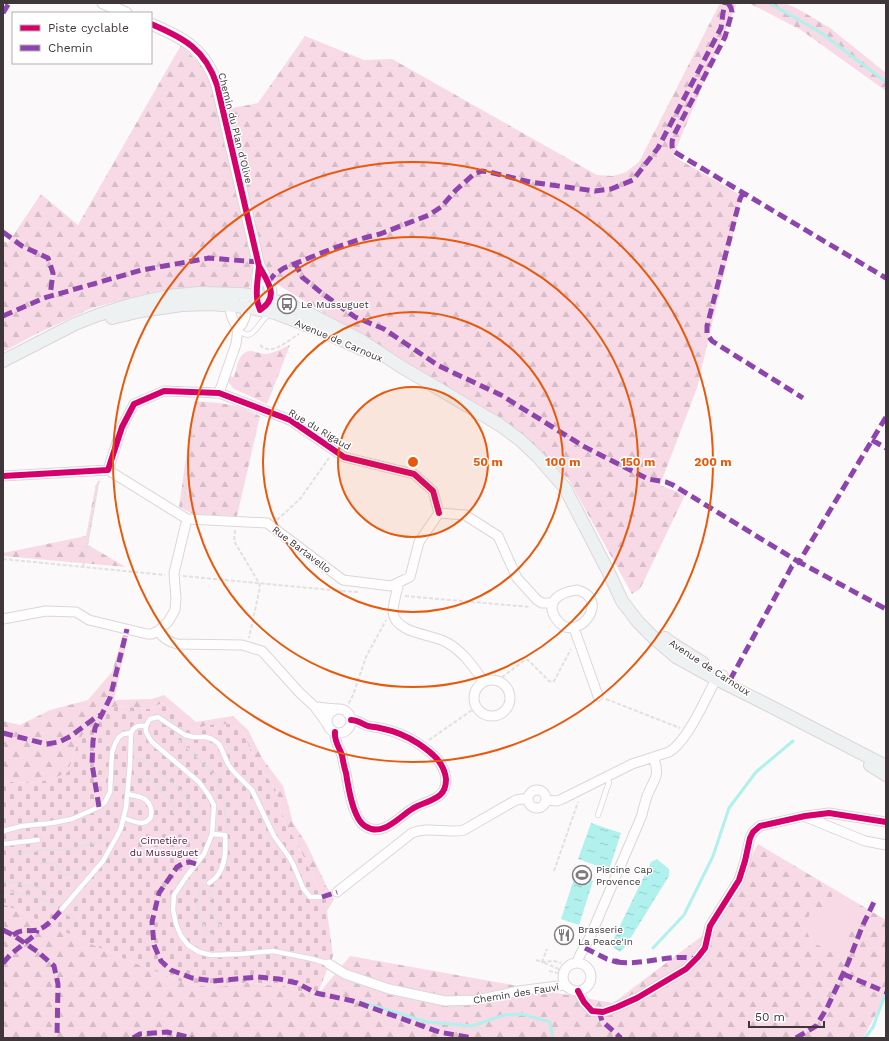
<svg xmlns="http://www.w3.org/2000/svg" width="889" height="1041" font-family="'Work Sans',sans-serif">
<defs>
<pattern id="forest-firs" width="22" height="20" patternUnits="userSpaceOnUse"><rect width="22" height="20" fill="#f7dae6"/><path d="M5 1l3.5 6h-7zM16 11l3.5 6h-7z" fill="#d5bcc6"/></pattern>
<pattern id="cemetery-stones" width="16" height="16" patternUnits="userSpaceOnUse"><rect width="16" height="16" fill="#f7dae6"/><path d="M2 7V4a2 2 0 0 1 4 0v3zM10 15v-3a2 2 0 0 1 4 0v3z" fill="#d5bcc6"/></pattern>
<pattern id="water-ripples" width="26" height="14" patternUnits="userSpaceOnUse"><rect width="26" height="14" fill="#b0f0ed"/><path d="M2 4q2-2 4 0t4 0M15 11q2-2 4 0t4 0" fill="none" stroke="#98cecc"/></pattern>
</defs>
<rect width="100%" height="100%" fill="#fcf9fa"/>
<!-- forest -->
<path fill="url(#forest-firs)" d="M 720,3 L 737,3 L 673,156 L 742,196 L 697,388 L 660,485 L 685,495 L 640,589 L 632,594 L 569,480 L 533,444 L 496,419 L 277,284 L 265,267 L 227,109 L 258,103 L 305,36 L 364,60 L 392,59 L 597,175 L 613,176 L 626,172 L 639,162 Z
M 749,3 L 785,3 L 800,10 L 830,28 L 886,73 L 886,91 L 801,30 Z
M 181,45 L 201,65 L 211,81 L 217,111 L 253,268 L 249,288 L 161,290 L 92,308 L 34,335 L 3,352 L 3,241 L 8,243 L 41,194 L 78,225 Z
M 290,345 L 267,404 L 234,389 L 229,383 L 229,376 L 234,377 C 237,368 238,352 250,351 C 255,351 260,354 266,354 C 274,353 283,348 290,345 Z
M 194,401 L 219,403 L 238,406 L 260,416 L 237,516 L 193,514 L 179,507 Z
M 96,484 L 99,484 L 88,545 L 126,567 L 3,556 L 3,553 L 86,536 Z
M 123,635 L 128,636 L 114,700 L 152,699 L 164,695 L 196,722 L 233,716 L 248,730 L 262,758 L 283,786 L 293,823 L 306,843 L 326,885 L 319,890 L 298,845 L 283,821 L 276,790 L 258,765 L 243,734 L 215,724 L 192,729 L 162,703 L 150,709 L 115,706 L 77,745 L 68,772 L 51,780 L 28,783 L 3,781 L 3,721 L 20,725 L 50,710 L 88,700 L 112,672 Z
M 758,844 L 886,920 L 886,996 L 863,1038 L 3,1038 L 3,904 L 118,956 L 184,983 L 200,986 L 217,987 L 235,985 L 248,982 L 289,988 L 316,997 L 350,956 L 613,1003 L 714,927 Z"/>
<!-- cemetery -->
<path fill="url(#cemetery-stones)" d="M 162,703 L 192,729 L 215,724 L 232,724 L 243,734 L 258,765 L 276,790 L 283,821 L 298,845 L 319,890 L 326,885 L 334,899 L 327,911 L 333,956 L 316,997 L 289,988 L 248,982 L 235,985 L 217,987 L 200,986 L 184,983 L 118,956 L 3,904 L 3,781 L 28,783 L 50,780 L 68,772 L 77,745 L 83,734 L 115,706 L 150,709 Z"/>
<!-- garden -->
<path fill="#f7dae6" d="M 834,891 L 864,909 L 852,932 L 844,933 L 847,947 L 839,956 L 812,942 L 805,928 L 812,906 L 827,909 Z"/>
<!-- water -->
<path fill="url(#water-ripples)" d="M 591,823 L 621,833 L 609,870 L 578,859 Z
M 657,859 L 669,869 L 669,876 L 625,947 L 620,952 L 613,947 L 612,942 L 651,862 Z
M 575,876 L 593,881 L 579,925 L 561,919 Z"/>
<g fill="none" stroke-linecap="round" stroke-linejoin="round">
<!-- stream -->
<path stroke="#b0f0ed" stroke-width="3" d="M 769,3 L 820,32 L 886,82
M 653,948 L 684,915 L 713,856 L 729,808 L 756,772 L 793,741
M 361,1002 L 427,1022 L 472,1026 L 504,1015 L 522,1014 L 550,1022 L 553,1038
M 865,1038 L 873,1027 L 885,995"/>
<defs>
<path id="service" d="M 238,329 C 253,346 258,320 269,315
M 598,815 L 608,785 L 609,783 L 607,777
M 124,818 C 129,820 137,823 142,823 C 155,821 153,807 146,800 C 141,796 134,796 128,794
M 3,831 L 22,826 L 52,823 L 72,819 L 99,807 L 105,802 L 110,792 L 112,752 L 116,742 L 119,737 L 123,734 L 131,733
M 3,844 L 38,840
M 209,883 C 212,881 215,879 217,876 C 226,865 226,849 225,835 L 212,834
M 322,897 L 310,897 L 303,888 L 293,864 L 289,857 L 274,836 L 252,790 L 234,772 L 228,764 L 221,748 L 218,743 L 212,739 L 206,737 L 193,737 L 185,735 L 158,717 L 150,719 C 143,729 145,732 152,742 L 199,782 L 208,794 L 214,805 L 212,834 L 204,854 L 186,877 L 174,895 L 173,910 L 176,924 L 181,936 L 188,945 L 199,952 L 211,955 L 241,954 L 273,951 L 313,959 L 329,964
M 62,909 L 103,861 L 116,838 L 121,828 L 126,807 L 130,765 L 131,733 C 134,726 138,725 146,726"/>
<path id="minor" d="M 233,301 C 227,311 233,320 238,329
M 219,393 L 236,344 L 238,329 L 242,324 L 245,317 L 246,311 L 244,302
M 108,470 L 187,519 L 267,523 L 343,580 L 391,586 L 410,577 L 419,542 L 439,513
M 3,476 L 108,470 L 122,427 L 134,404 L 164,391 L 219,393 L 290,420 L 344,457 L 414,474 L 433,491 L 439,513
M 439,513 L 465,515 L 498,536 L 517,578 L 537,600 L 542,603 L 553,603
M 399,582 C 397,592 393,603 393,612 C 395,633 429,634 444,641 C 462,650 473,666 484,682
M 577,590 C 613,599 576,646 557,620 C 543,601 561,592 577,590 Z
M 3,619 L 46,611 L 76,612 L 89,620 L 147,634 L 152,634 L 158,631 L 168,622 L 175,610 L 176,599 L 174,573 L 187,519
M 574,628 L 598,696
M 158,631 C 163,638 169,642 177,644 L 242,645 L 262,651 L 299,692 L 315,707
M474 698a18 18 0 1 1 36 0a18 18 0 1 1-36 0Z
M327 721a12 12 0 1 1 24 0a12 12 0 1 1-24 0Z
M 328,725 L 315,707 L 337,709
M 335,732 C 334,741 339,747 342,755 C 343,761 344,767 346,773 C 348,786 353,819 365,826 C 382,838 399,817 412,809 C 421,803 432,802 440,795 C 445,791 446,785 446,779 C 444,762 432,753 419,744 C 407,736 395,731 380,728 C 376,727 372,727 368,726 C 362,724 358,720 351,720
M528 799a9 9 0 1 1 18 0a9 9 0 1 1-18 0Z
M 546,800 L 557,801 L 562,799 L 632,764 L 669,752 C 687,742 706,698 716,679 L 719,676 L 723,675
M 806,817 L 865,841 L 886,845
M 337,892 L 412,833 C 429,826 447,834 464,830 L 516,800 L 522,799 L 528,799
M 577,963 L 579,957 L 590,937 L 642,815 C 643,809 645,803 647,796 C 654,779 661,776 653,757
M563 977a14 14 0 1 1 28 0a14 14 0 1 1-28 0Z
M 329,964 L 345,974 L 389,989 L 445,1001 L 477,1000 L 518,991 L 566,985
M 578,991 L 584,1002 L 592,1011 L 603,1012 L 617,1007 L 637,998 L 686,969 L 698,957 L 705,948 L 710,926 L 739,880 L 745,861 L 750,838 L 753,832 L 760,826 L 805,816 L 829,813 L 886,822"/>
<path id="tertiary" d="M 103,3 L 126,13
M 151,24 C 184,38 205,49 217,85 L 259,266 C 258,280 254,297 260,310 C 280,297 268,282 259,266"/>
<path id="secondary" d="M 112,318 L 141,311 L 182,305 L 211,304 L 245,307 L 275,313 L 322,331 L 364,350
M 3,361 L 75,324 L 98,315 L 133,304 L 168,296 L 199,293 L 240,294 L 257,296 L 287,304 L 314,316 L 359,339 L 400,366 L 500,425 L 520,440 L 538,457 L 565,488 L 609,573 L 622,601 L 638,622 L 655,639 L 676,657 L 716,679 L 766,704 L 886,766
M 665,638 L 673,644 L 703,663
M 870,765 L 886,775"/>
</defs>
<!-- service casing -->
<use href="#service" stroke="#dcd6d8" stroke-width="6"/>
<!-- minor casing -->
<use href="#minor" stroke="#dcd6d8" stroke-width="11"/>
<!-- tertiary casing -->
<use href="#tertiary" stroke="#dcd6d8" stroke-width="13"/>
<!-- secondary casing -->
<use href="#secondary" stroke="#dcd6d8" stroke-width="14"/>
<!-- path -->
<path stroke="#e2e0e0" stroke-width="2" stroke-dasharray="4 2" stroke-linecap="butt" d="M 260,345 C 272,357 288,340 299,334
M 183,507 L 197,400
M 277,520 L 300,499 L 329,458
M 235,530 L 234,541 L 259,583 L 260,587 L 249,638
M 3,559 L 165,575
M 83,567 L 98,483 L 101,479
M 183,576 L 342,591 L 342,589
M 342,591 L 358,592
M 405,596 L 530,607
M 498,682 L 501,678 L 525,660 L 528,660 L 549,681 L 552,682 L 554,681 L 571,649
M 606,699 L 680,728
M 346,709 L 353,695 L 366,657 L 386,620
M 178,740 C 190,751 211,767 218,782 C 225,796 226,813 226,828
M 429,740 L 472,710 L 476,708
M 137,758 L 147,762 L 181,791 L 189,801 L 192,814 L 192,822
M 135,776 L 151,780 L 172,803 L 173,806 L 174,816
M 15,854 L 42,850 L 68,850 L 108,839
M 39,863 C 52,863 56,860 61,874 L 64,875 L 85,871
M 554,871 L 578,802
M 3,881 C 25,884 42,888 63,897
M 204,885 C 192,895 198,918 206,929 C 208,932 212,935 215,938
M 210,890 C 211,907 210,914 222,928
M 3,892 L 15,892 L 39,898 L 57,907
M 73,904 L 81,912
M 67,914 L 74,920
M 536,960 L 542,962 L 547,949
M 559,969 L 542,962 L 554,961 L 561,963
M 549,971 L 558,973"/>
<!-- service -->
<use href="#service" stroke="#fffefe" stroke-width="4.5"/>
<!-- minor -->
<use href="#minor" stroke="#fffefe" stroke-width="9"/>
<!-- tertiary -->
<use href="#tertiary" stroke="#fffefe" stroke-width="11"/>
<!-- secondary -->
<use href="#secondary" stroke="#eef1f2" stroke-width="12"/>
<!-- quiet -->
<path stroke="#8e44ad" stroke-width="5" stroke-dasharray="10 5" stroke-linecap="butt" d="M 728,3 L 731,8 L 732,12 L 725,37 L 675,133 C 672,139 671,144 673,151 L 886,278
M 3,13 L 9,3
M 743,193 L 740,199 L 707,326 L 707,334 L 712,341 L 803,398
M 3,232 L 22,246 L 48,258 L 53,273 L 50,296
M 295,263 L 302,277 L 323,294 L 355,317 L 384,329 L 439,366 L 501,395 L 583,446 L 648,479 L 666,482 L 673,485 L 799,562 L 886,417
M 268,282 L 275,274 L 284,268 L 334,248 L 364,238 L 380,234 L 429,215 L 441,207 L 456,190 L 474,174 L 482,171 L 489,172 L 530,182 L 595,191 L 611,189 L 633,180 L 658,148 L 721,28 L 723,13 L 725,3
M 3,316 L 44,298 L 142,270 L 209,258 L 258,262
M 872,440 L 886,448
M 730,680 L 792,566 L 799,562 L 886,609
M 3,733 L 46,744 L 59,742 L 71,736 L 96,717 L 101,715
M 99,807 L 92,764 L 93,741 L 95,728 L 110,698 L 127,629
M 196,864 L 190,862 L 184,863 L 177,867 L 159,893 L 152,922 L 154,945 L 161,961 L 171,970 L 192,978 L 213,981 L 258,977 L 279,979 L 297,983 L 316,993 L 353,1001 L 439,1032 L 473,1038
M 322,897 L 337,892
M 3,930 L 13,935 L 38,952 L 54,966 L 58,984 L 57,1038
M 13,935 C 22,928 27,932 38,930 C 48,926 55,917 62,909
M 585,948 L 607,959 L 617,962 L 618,959
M 617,962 C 643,966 670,953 696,959
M 3,963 L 11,954 L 36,934 L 37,930
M 843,974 L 886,992
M 599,1011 L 602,1021 L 621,1038
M 133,1038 L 140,1034 L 167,1032 L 192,1038
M 796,1038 L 816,1026 L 827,1008 L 848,963 L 862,927 L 874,902"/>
<defs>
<path id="cycleway" d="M 151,24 C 184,38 205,49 217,85 L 259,266 C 258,280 254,297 260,310 C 280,297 268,282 259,266
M 3,476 L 108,470 L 122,427 L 134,404 L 164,391 L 219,393 L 290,420 L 344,457 L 414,474 L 433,491 L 439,513
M 335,732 C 334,741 339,747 342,755 C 343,761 344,767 346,773 C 348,786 353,819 365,826 C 382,838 399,817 412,809 C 421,803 432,802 440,795 C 445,791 446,785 446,779 C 444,762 432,753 419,744 C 407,736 395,731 380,728 C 376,727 372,727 368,726 C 362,724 358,720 351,720
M 578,991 L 584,1002 L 592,1011 L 603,1012 L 617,1007 L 637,998 L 686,969 L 698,957 L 705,948 L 710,926 L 739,880 L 745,861 L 750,838 L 753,832 L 760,826 L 805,816 L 829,813 L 886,822"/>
</defs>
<!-- cycleway casing -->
<use href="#cycleway" stroke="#fff" stroke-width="8"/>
<!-- cycleway -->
<use href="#cycleway" stroke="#d6006c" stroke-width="6"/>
</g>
<!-- distance rings -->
<circle cx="413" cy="462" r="75" fill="#e8590c" fill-opacity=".12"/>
<g fill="none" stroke="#e8590c" stroke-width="2">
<circle cx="413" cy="462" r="75"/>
<circle cx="413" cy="462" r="150"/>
<circle cx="413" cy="462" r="225"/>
<circle cx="413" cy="462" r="300"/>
</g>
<!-- icons -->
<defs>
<symbol id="bus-ring" viewBox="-11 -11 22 22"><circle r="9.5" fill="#fff" stroke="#817a7d" stroke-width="1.5"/><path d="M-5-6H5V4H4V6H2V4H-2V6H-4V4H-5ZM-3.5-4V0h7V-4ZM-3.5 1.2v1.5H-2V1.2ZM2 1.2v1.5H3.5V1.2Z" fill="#817a7d"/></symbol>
<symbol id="stadium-ring" viewBox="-11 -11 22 22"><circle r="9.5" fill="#fff" stroke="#817a7d" stroke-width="1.5"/><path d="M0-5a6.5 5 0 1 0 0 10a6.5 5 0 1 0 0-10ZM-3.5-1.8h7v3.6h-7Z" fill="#817a7d"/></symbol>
<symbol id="restaurant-ring" viewBox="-11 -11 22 22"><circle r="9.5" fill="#fff" stroke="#817a7d" stroke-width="1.5"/><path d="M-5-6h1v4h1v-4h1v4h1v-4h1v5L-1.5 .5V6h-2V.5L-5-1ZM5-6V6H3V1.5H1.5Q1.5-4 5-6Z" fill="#817a7d"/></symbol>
</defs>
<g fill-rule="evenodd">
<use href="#bus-ring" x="276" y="293" width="22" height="22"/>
<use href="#stadium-ring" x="571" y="864" width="22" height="22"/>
<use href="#restaurant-ring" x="553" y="924" width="22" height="22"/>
</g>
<g text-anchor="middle" stroke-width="3" stroke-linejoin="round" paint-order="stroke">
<!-- street labels -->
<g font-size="10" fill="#3f363a" stroke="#fff">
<text transform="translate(236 128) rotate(76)" y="4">Chemin du Plan d'Olive</text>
<text transform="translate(339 340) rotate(23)" y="4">Avenue de Carnoux</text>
<text transform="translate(320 429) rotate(31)" y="4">Rue du Rigaud</text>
<text transform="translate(302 549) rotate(37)" y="4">Rue Bartavello</text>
<text transform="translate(710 667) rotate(33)" y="4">Avenue de Carnoux</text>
<text transform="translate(516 993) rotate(-9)" y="4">Chemin des Fauvi</text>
</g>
<!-- poi labels -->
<g font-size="10" fill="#3f363a" stroke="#fff" text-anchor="start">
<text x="301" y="308">Le Mussuguet</text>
<text x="596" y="873">Piscine Cap<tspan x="596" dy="12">Provence</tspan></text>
<text x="578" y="933">Brasserie<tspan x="578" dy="12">La Peace'In</tspan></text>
</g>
<!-- park labels -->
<g font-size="10" fill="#5e0e3c" stroke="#fff">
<text x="164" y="844">Cimetière<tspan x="164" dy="12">du Mussuguet</tspan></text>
</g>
</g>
<circle cx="413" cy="462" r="6" fill="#e8590c" stroke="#fff" stroke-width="2"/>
<g font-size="12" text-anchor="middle" font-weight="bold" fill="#e8590c" stroke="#fff" stroke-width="3" stroke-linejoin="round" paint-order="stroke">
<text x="488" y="466">50 m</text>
<text x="563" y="466">100 m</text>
<text x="638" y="466">150 m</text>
<text x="713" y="466">200 m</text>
</g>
<!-- border -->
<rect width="889" height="1041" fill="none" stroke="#3f363a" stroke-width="8"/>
<!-- legend -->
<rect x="12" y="12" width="140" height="52" fill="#ffffff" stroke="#b2afb0"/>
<rect x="20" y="25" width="20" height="6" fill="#d6006c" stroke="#b2afb0"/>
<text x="48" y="32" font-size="12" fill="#3f363a">Piste cyclable</text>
<rect x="20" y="45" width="20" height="6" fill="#8e44ad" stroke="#b2afb0"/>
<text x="48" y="52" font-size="12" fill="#3f363a">Chemin</text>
<!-- scale -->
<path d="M749 1021v6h75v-6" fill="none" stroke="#3f363a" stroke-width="2"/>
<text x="755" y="1021" font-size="12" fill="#3f363a" stroke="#ffffff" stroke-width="3" paint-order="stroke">50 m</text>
</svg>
